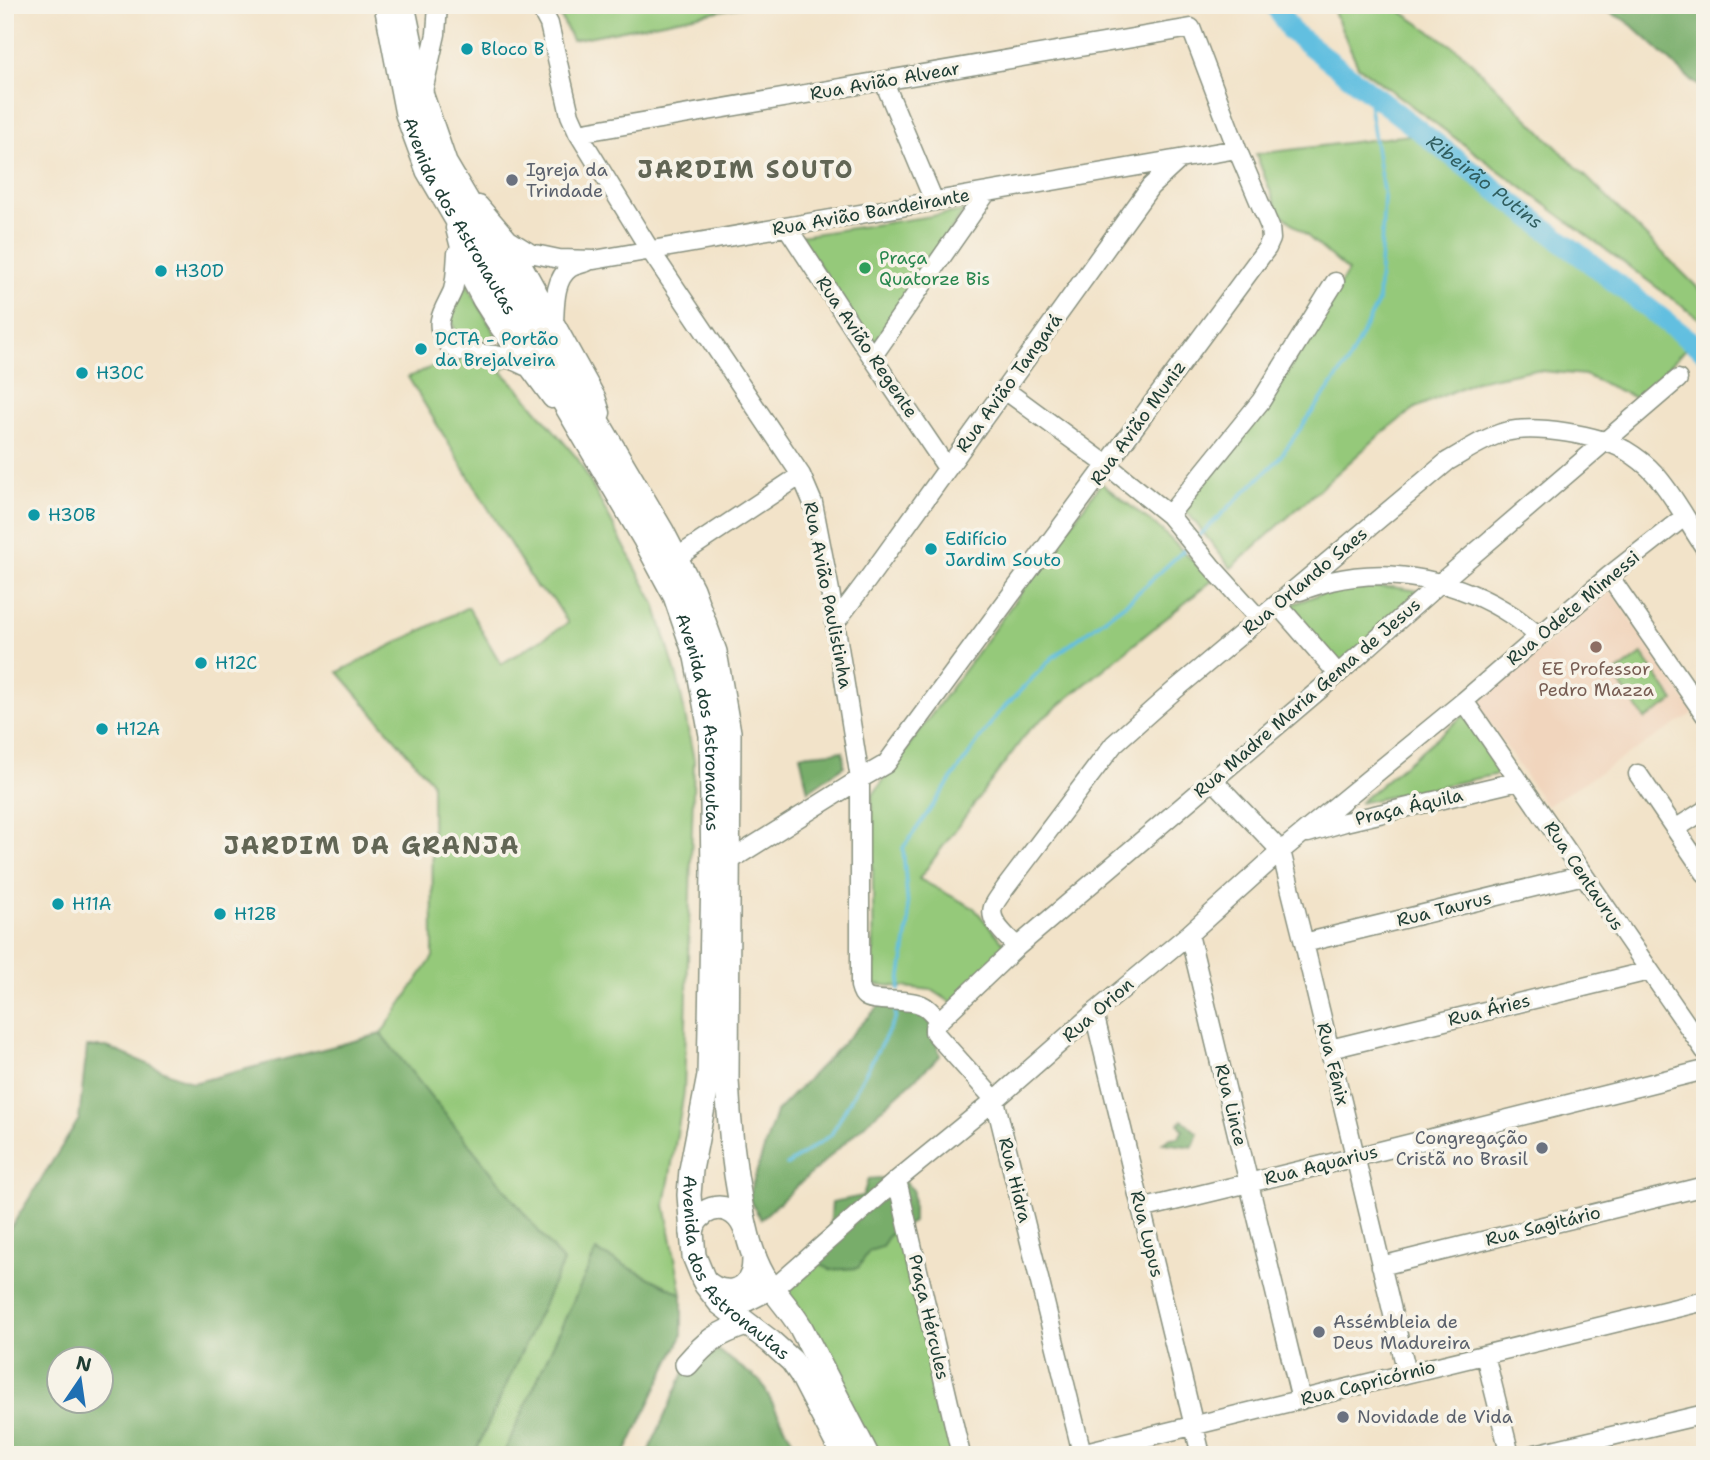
<svg xmlns="http://www.w3.org/2000/svg" width="1710" height="1460" font-family="'Shantell Sans',sans-serif">
<rect width="100%" height="100%" fill="#f7f3e8"/>
<filter id="ink" filterUnits="userSpaceOnUse"><feTurbulence type="fractalNoise" baseFrequency=".0143" numOctaves="2"/><feDisplacementMap in="SourceGraphic" scale="14" xChannelSelector="R" yChannelSelector="G"/><feConvolveMatrix kernelMatrix="1 2 1 2 8 2 1 2 1" color-interpolation-filters="sRGB"/></filter>
<filter id="wash" filterUnits="userSpaceOnUse"><feTurbulence type="fractalNoise" baseFrequency=".00686" numOctaves="4" result="noise"/><feDisplacementMap in="SourceGraphic" scale="28" xChannelSelector="R" yChannelSelector="G"/><feGaussianBlur stdDeviation="1.57" result="paint"/><feColorMatrix in="noise" values="0 0 0 0 0 0 0 0 0 0 0 0 0 0 0 0 0 1.4 0 .05"/><feComposite in="paint" operator="in"/></filter>
<g filter="url(#wash)">
<rect width="100%" height="100%" fill="#f2e3c9"/>
<!-- built -->
<path fill="#f1d5bd" d="M 1611,591 L 1694,713 L 1546,806 L 1477,703 Z"/>
<!-- green -->
<path fill="#95c97a" stroke="#5a8357" stroke-width="2" d="M 555,5 L 749,5 L 572,40 Z
M 1331,5 L 1391,5 L 1460,51 L 1705,295 L 1705,323 L 1358,66 Z
M 1410,135 L 1686,348 L 1638,399 L 1585,375 L 1531,370 L 1476,381 L 1415,408 L 1381,434 L 1231,568 L 1184,508 L 1271,400 L 1348,271 L 1278,211 L 1256,154 Z
M 964,211 L 872,347 L 800,236 Z
M 461,273 L 496,336 C 482,341 471,342 457,336 L 450,315 Z
M 467,352 L 513,362 L 501,371 L 520,390 L 578,459 L 655,604 L 678,680 L 694,760 L 684,1092 L 665,1205 L 682,1294 L 596,1252 L 503,1455 L 474,1455 L 563,1262 L 381,1034 L 433,957 L 432,782 L 338,672 L 468,607 L 501,664 L 568,623 L 553,599 L 537,588 L 408,377 Z
M 1101,483 L 1160,529 L 1213,580 L 1029,730 L 919,879 L 974,908 L 1009,949 L 952,1003 L 932,990 L 874,984 L 872,796 Z
M 1392,587 L 1426,592 L 1340,664 L 1288,606 L 1336,588 Z
M 1642,654 L 1674,701 L 1645,719 L 1613,675 Z
M 1464,715 L 1503,773 L 1359,803 Z
M 893,1202 L 954,1455 L 877,1455 L 784,1293 Z"/>
<!-- forest -->
<path fill="#78ad6a" stroke="#4c754f" stroke-width="2" fill-rule="evenodd" d="M 1594,5 L 1705,5 L 1705,90 L 1692,81 L 1627,21 Z
M 843,751 L 844,766 L 808,791 L 800,755 Z
M 883,1002 L 928,1013 L 940,1056 L 761,1219 L 748,1198 L 776,1112 Z
M 381,1034 L 563,1262 L 474,1455 L 5,1455 L 5,1237 L 79,1119 L 87,1047 L 107,1047 L 193,1083 ZM 102,1358 L 102,1400 L 60,1400 L 60,1358 Z
M 1182,1120 C 1191,1125 1190,1128 1198,1133 L 1193,1147 L 1163,1143 L 1171,1138 L 1179,1137 L 1183,1130 L 1179,1124 Z
M 879,1178 L 891,1181 L 901,1179 L 913,1190 L 913,1222 L 889,1235 L 882,1247 L 869,1251 L 858,1268 L 831,1270 L 804,1253 L 830,1229 L 832,1202 L 863,1196 L 868,1179 Z
M 596,1251 L 682,1294 L 682,1336 L 624,1455 L 503,1455 Z
M 718,1350 L 761,1382 L 800,1455 L 647,1455 L 687,1366 Z"/>
<g fill="none" stroke-linecap="round" stroke-linejoin="round">
<!-- stream -->
<path stroke="#62bfe0" stroke-width="3.5" d="M 1199,536 L 1277,461 L 1347,364 L 1378,302 L 1384,197 L 1367,90
M 899,990 L 909,921 L 903,848 L 996,716 L 1052,658 L 1130,600 L 1185,549
M 787,1165 L 831,1135 L 895,1019 L 896,1009"/>
<!-- river -->
<path stroke="#62bfe0" stroke-width="21" id="s1" d="M 1275,5 L 1291,31 L 1705,352"/>
</g>
</g>
<g filter="url(#ink)">
<g fill="none" stroke-linecap="round" stroke-linejoin="round">
<defs>
<path id="minor" d="M 539,5 L 549,24 L 570,115 L 578,133 L 650,250 L 801,475 L 813,503 L 830,591 L 860,779 L 860,986 C 861,990 862,994 865,996 C 872,1003 908,998 922,1005 C 929,1008 934,1015 939,1021 L 934,1027 L 934,1032 L 995,1100 L 1082,1453
M 884,82 L 934,201
M 423,91 L 436,34 L 438,5
M 578,133 L 1191,28 L 1237,149 L 1270,227 L 1271,239 L 1267,248 L 886,764 L 860,779 L 729,861
M 479,205 L 509,240 L 596,397 L 601,413
M 787,227 L 872,357 L 947,468
M 455,228 L 466,271 L 482,301 L 498,326 L 552,399
M 509,240 L 530,253 L 559,259 L 594,260 L 1237,149
M 457,253 C 456,265 456,278 453,290 C 449,300 442,310 440,320 C 439,325 440,331 443,336 C 452,358 480,351 500,356 C 509,358 517,362 525,366
M 554,323 C 555,305 554,279 570,268 C 575,265 581,264 587,262
M 872,357 L 987,192
M 1005,390 L 1107,465 L 1169,515 L 1211,566 L 1260,620
M 1169,515 L 1261,401 L 1335,282
M 676,558 L 801,475
M 1609,576 L 1705,715
M 1300,591 C 1310,587 1320,584 1331,581 C 1393,566 1460,581 1513,616 C 1522,622 1530,629 1539,636
M 1278,605 L 1338,674
M 835,623 L 868,579 L 1150,187 L 1179,160
M 1464,701 L 1705,1051
M 1638,774 L 1705,873
M 1213,780 L 1281,851 L 1304,943 L 1407,1373
M 1675,829 L 1705,810
M 1308,833 L 1345,822 L 1519,781
M 1189,934 L 1301,1400
M 1304,943 L 1584,875
M 1017,947 C 1008,937 988,922 993,907 C 996,900 1002,893 1006,887 L 1114,744 L 1176,689 L 1448,461 C 1466,451 1484,438 1505,432 C 1535,424 1598,435 1625,450 C 1635,456 1646,464 1654,473 C 1673,493 1689,525 1705,548
M 1094,1013 L 1201,1455
M 939,1021 L 1017,947 L 1338,674 L 1440,583 L 1678,379
M 1330,1049 L 1649,971
M 897,1180 L 961,1455
M 1141,1209 L 1356,1157 L 1705,1070
M 1381,1266 L 1705,1186
M 727,1308 L 743,1304 L 773,1289 L 897,1180 L 995,1100 L 1094,1013 L 1189,934 L 1281,851 L 1464,701 L 1609,576 L 1684,517
M 1485,1355 L 1510,1455
M 1073,1455 L 1705,1301
M 1531,1455 L 1705,1414"/>
<g id="major">
<path id="s2" d="M 386,5 L 407,114 L 428,171 L 645,540 L 675,596 L 696,657 L 711,735 L 713,872 L 709,1076 L 691,1170 L 689,1195 L 694,1256 L 706,1285 L 720,1303 L 771,1342 L 792,1361 L 801,1374 L 843,1455"/>
<path d="M 403,5 L 422,96 L 445,163 L 662,531 L 692,589 L 715,652 L 729,732 L 727,1080 C 729,1124 733,1162 741,1205 C 746,1230 751,1255 764,1277 C 775,1294 789,1308 800,1326 L 867,1455"/>
<path d="M 692,1232 C 693,1228 694,1224 696,1221 C 697,1219 702,1215 704,1213 C 721,1202 738,1211 745,1228"/>
<path d="M 703,1279 C 717,1295 744,1297 752,1274 C 754,1269 754,1262 754,1256"/>
<path d="M 687,1364 C 707,1341 716,1334 746,1324"/>
</g>
</defs>
<!-- minor casing -->
<use href="#minor" stroke="#88907e" stroke-width="21"/>
<!-- major casing -->
<use href="#major" stroke="#88907e" stroke-width="26"/>
<!-- minor -->
<use href="#minor" stroke="#fff" stroke-width="18"/>
<!-- major -->
<use href="#major" stroke="#fff" stroke-width="23"/>
</g>
</g>
<!-- markers -->
<g fill="#0f9aa8" stroke="#f7f3e8" stroke-width="2.5">
<circle cx="467" cy="49" r="7"/>
<circle cx="161" cy="271" r="7"/>
<circle cx="421" cy="349" r="7"/>
<circle cx="82" cy="373" r="7"/>
<circle cx="34" cy="515" r="7"/>
<circle cx="931" cy="549" r="7"/>
<circle cx="201" cy="663" r="7"/>
<circle cx="102" cy="729" r="7"/>
<circle cx="58" cy="904" r="7"/>
<circle cx="220" cy="914" r="7"/>
</g>
<g fill="#6b7280" stroke="#f7f3e8" stroke-width="2.5">
<circle cx="512" cy="180" r="7"/>
<circle cx="1542" cy="1148" r="7"/>
<circle cx="1319" cy="1332" r="7"/>
<circle cx="1343" cy="1417" r="7"/>
</g>
<circle fill="#2e9e5b" stroke="#f7f3e8" stroke-width="2.5" cx="865" cy="268" r="7"/>
<circle fill="#8d6e63" stroke="#f7f3e8" stroke-width="2.5" cx="1596" cy="647" r="7"/>
<g text-anchor="middle" stroke-width="7" stroke-linejoin="round" paint-order="stroke">
<!-- culture labels -->
<g font-size="18" fill="#0d838f" stroke="#f7f3e8" text-anchor="start">
<text x="481" y="55">Bloco B</text>
<text x="175" y="277">H30D</text>
<text x="435" y="345">DCTA - Portão<tspan x="435" dy="21">da Brejalveira</tspan></text>
<text x="96" y="379">H30C</text>
<text x="48" y="521">H30B</text>
<text x="945" y="545">Edifício<tspan x="945" dy="21">Jardim Souto</tspan></text>
<text x="215" y="669">H12C</text>
<text x="116" y="735">H12A</text>
<text x="72" y="910">H11A</text>
<text x="234" y="920">H12B</text>
</g>
<!-- street labels -->
<g font-size="18" fill="#1f3d34" stroke="#f7f3e8">
<text transform="translate(885 81) rotate(-10)" y="6">Rua Avião Alvear</text>
<text transform="translate(871 212) rotate(-10)" y="6">Rua Avião Bandeirante</text>
<text dy="6" stroke="none"><textPath href="#s2" startOffset="226">Avenida dos Astronautas</textPath></text>
<text transform="translate(867 347) rotate(56)" y="6">Rua Avião Regente</text>
<text transform="translate(1009 383) rotate(-54)" y="6">Rua Avião Tangará</text>
<text transform="translate(1138 423) rotate(-54)" y="6">Rua Avião Muniz</text>
<text transform="translate(1305 581) rotate(-40)" y="6">Rua Orlando Saes</text>
<text transform="translate(828 595) rotate(79)" y="6">Rua Avião Paulistinha</text>
<text transform="translate(1573 608) rotate(-40)" y="6">Rua Odete Mimessi</text>
<text transform="translate(1307 698) rotate(-41)" y="6">Rua Madre Maria Gema de Jesus</text>
<text dy="6" stroke="none"><textPath href="#s2" startOffset="793">Avenida dos Astronautas</textPath></text>
<text transform="translate(1409 807) rotate(-13)" y="6">Praça Áquila</text>
<text transform="translate(1584 876) rotate(56)" y="6">Rua Centaurus</text>
<text transform="translate(1444 909) rotate(-14)" y="6">Rua Taurus</text>
<text transform="translate(1098 1010) rotate(-41)" y="6">Rua Orion</text>
<text transform="translate(1489 1010) rotate(-14)" y="6">Rua Áries</text>
<text transform="translate(1333 1064) rotate(76)" y="6">Rua Fênix</text>
<text transform="translate(1231 1105) rotate(76)" y="6">Rua Lince</text>
<text transform="translate(1321 1165) rotate(-14)" y="6">Rua Aquarius</text>
<text transform="translate(1015 1180) rotate(76)" y="6">Rua Hidra</text>
<text transform="translate(1543 1226) rotate(-14)" y="6">Rua Sagitário</text>
<text transform="translate(1147 1234) rotate(76)" y="6">Rua Lupus</text>
<text dy="6" stroke="none"><textPath href="#s2" startOffset="1360">Avenida dos Astronautas</textPath></text>
<text transform="translate(929 1317) rotate(77)" y="6">Praça Hércules</text>
<text transform="translate(1368 1383) rotate(-14)" y="6">Rua Capricórnio</text>
</g>
<!-- worship labels -->
<g font-size="18" fill="#5b616d" stroke="#f7f3e8" text-anchor="start">
<text x="526" y="176">Igreja da<tspan x="526" dy="21">Trindade</tspan></text>
<text x="1528" y="1144" text-anchor="end">Congregação<tspan x="1528" dy="21">Cristã no Brasil</tspan></text>
<text x="1333" y="1328">Assémbleia de<tspan x="1333" dy="21">Deus Madureira</tspan></text>
<text x="1357" y="1423">Novidade de Vida</text>
</g>
<!-- leisure labels -->
<g font-size="18" fill="#27864d" stroke="#f7f3e8" text-anchor="start">
<text x="879" y="264">Praça<tspan x="879" dy="21">Quatorze Bis</tspan></text>
</g>
<!-- education labels -->
<g font-size="18" fill="#785e54" stroke="#f7f3e8">
<text x="1596" y="675">EE Professor<tspan x="1596" dy="21">Pedro Mazza</tspan></text>
</g>
<!-- water labels -->
<g font-size="19" font-style="italic" fill="#305e5f" stroke="#f7f3e8">
<text dy="7" stroke="none"><textPath href="#s1" startOffset="276">Ribeirão Putins</textPath></text>
</g>
<!-- district labels -->
<g font-size="24" font-weight="bold" letter-spacing="2" fill="#626655" stroke="#f7f3e8">
<text x="746" y="178">JARDIM SOUTO</text>
<text x="372" y="854">JARDIM DA GRANJA</text>
</g>
</g>
<!-- margin -->
<rect width="1710" height="1460" fill="none" stroke="#f7f3e8" stroke-width="28"/>
<!-- north arrow -->
<g transform="translate(80 1380) rotate(13)"><circle r="33" fill="#f7f3e8" stroke="#a1aaa0" stroke-width="2"/>
<path d="M0-5L12 26L0 18L-12 26Z" fill="#1f6fb2"/>
<text y="-10" font-size="19" font-weight="bold" text-anchor="middle" fill="#1f3d34">N</text>
</g>
</svg>
